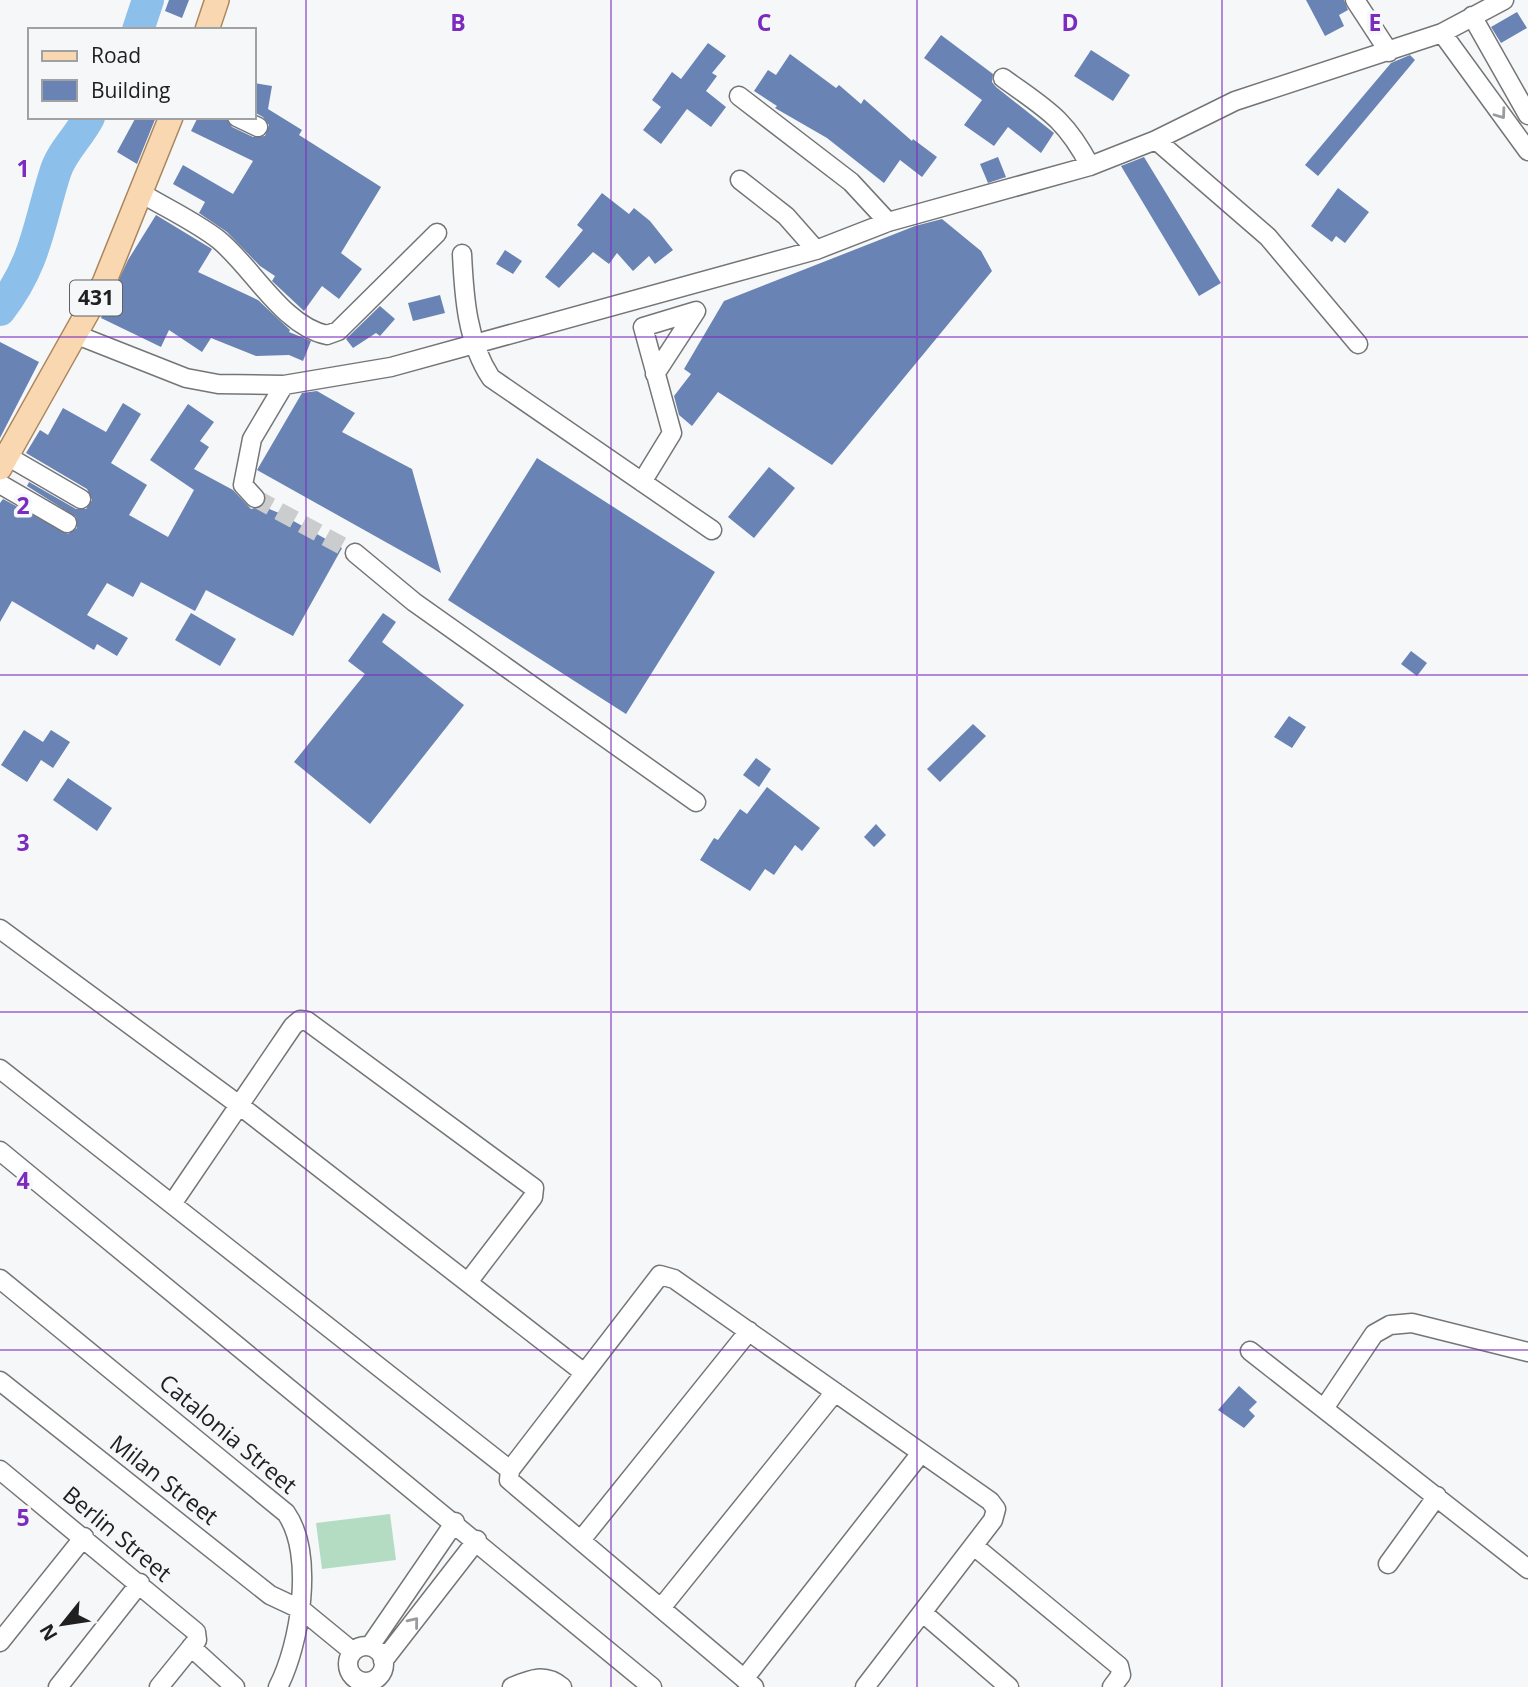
<svg xmlns="http://www.w3.org/2000/svg" width="1528" height="1687" font-family="'Open Sans',sans-serif">
<rect width="100%" height="100%" fill="#f6f7f8"/>
<!-- green -->
<path fill="#b3dcc3" d="M 390,1514 L 396,1560 L 322,1569 L 316,1523 Z"/>
<g fill="none" stroke-linecap="round" stroke-linejoin="round">
<!-- river -->
<path stroke="#8cbfea" stroke-width="32" d="M 138,30 L 148,0
M 0,310 C 36,263 38,227 55,173 C 61,152 79,137 89,117"/>
</g>
<!-- building -->
<path fill="#6983b4" d="M 169,0 L 189,0 L 182,18 L 165,11 Z
M 1306,0 L 1344,0 L 1348,10 L 1339,15 L 1344,26 L 1325,36 Z
M 1517,12 L 1527,28 L 1501,43 L 1491,27 Z
M 941,35 L 993,74 L 992,82 L 996,87 L 1054,133 L 1041,153 L 1008,127 L 994,146 L 964,125 L 982,100 L 924,58 Z
M 708,43 L 726,56 L 712,73 L 717,76 L 706,91 L 726,107 L 711,127 L 687,109 L 661,144 L 643,130 L 661,107 L 652,100 L 672,72 L 681,79 Z
M 1091,50 L 1130,75 L 1113,101 L 1074,76 Z
M 790,54 L 836,88 L 839,85 L 861,104 L 864,99 L 912,141 L 913,139 L 937,157 L 922,177 L 900,160 L 884,183 L 827,138 L 775,108 L 777,106 L 754,91 L 768,70 L 776,75 Z
M 1410,55 L 1415,60 L 1318,176 L 1305,165 L 1391,63 Z
M 254,83 L 272,86 L 268,109 L 302,130 L 299,135 L 381,187 L 341,253 L 362,269 L 339,299 L 322,286 L 304,311 L 272,281 L 275,276 L 260,266 L 227,232 L 199,213 L 205,202 L 173,184 L 183,165 L 233,194 L 253,161 L 191,131 L 198,117 L 226,117 L 232,127 L 253,137 L 265,136 L 269,125 L 263,117 L 254,112 Z
M 136,117 L 156,117 L 137,164 L 117,152 Z
M 998,157 L 1006,177 L 988,183 L 980,164 Z
M 1144,157 L 1221,283 L 1199,296 L 1121,166 Z
M 1338,188 L 1369,212 L 1345,243 L 1336,236 L 1332,242 L 1311,226 Z
M 602,193 L 629,214 L 634,208 L 650,221 L 673,250 L 655,264 L 649,256 L 633,271 L 617,253 L 609,264 L 593,252 L 559,288 L 545,277 L 583,230 L 577,225 Z
M 156,215 L 212,249 L 198,272 L 258,300 L 290,330 L 289,332 L 311,341 L 303,361 L 289,355 L 256,356 L 211,338 L 202,352 L 169,330 L 161,347 L 101,318 L 128,260 Z
M 942,219 L 981,251 L 992,271 L 832,465 L 718,392 L 692,426 L 679,415 L 674,396 L 691,374 L 684,369 L 724,301 L 915,226 Z
M 505,250 L 522,261 L 513,274 L 496,264 Z
M 440,295 L 445,313 L 413,321 L 408,303 Z
M 380,306 L 395,319 L 380,336 L 376,333 L 353,348 L 346,339 Z
M 0,342 L 39,362 L 0,438 Z
M 317,391 L 355,413 L 342,432 L 412,469 L 441,573 L 257,470 L 302,393 Z
M 123,403 L 141,414 L 111,463 L 147,485 L 129,515 L 168,537 L 194,490 L 150,460 L 188,404 L 214,422 L 200,441 L 209,447 L 194,469 L 233,490 L 251,509 L 262,506 L 279,513 L 342,548 L 293,636 L 206,590 L 195,611 L 141,582 L 133,597 L 107,583 L 87,615 L 128,638 L 117,656 L 97,644 L 94,650 L 12,601 L 0,622 L 0,503 L 3,499 L 68,534 L 77,528 L 76,517 L 27,486 L 29,482 L 76,509 L 86,509 L 92,500 L 87,489 L 26,453 L 40,430 L 48,435 L 63,408 L 106,432 Z
M 537,458 L 715,572 L 626,714 L 448,600 Z
M 769,467 L 795,488 L 754,538 L 728,517 Z
M 191,613 L 236,639 L 220,666 L 175,640 Z
M 383,613 L 396,622 L 382,642 L 464,705 L 370,824 L 294,762 L 365,674 L 348,661 Z
M 1411,651 L 1427,663 L 1417,676 L 1401,664 Z
M 1289,716 L 1306,727 L 1292,748 L 1274,737 Z
M 973,724 L 986,736 L 940,782 L 927,769 Z
M 24,730 L 43,742 L 51,730 L 70,742 L 53,768 L 41,760 L 27,782 L 1,765 Z
M 756,758 L 771,769 L 759,787 L 743,775 Z
M 68,778 L 112,808 L 97,831 L 53,800 Z
M 767,787 L 820,828 L 802,851 L 795,845 L 774,875 L 765,869 L 750,891 L 700,860 L 714,838 L 718,840 L 740,809 L 747,814 Z
M 876,824 L 886,835 L 874,847 L 864,837 Z
M 1239,1386 L 1257,1402 L 1249,1410 L 1255,1416 L 1244,1428 L 1218,1410 Z"/>
<g fill="none" stroke-linecap="round" stroke-linejoin="round">
<!-- minor-tunnel -->
<path stroke="#cbcccd" stroke-width="18" stroke-dasharray="18 9" stroke-linecap="butt" d="M 255,498 L 355,553"/>
<defs>
<path id="minor" d="M 1355,0 L 1389,52
M 1472,16 L 1528,115
M 1442,33 L 1528,151
M 1003,78 C 1046,109 1065,118 1090,166
M 739,96 L 851,182 L 888,222
M 237,117 L 258,127
M 1156,140 L 1268,237 L 1358,344
M 740,180 L 786,216 L 816,250
M 141,193 C 166,208 196,222 219,240 C 252,267 283,326 327,335 L 338,331 L 437,233
M 462,254 C 464,296 467,342 491,378 L 712,530
M 77,335 L 186,378 L 218,384 L 284,385 L 391,367 L 816,250 L 888,222 L 1090,166 L 1156,140 L 1235,101 L 1442,33 L 1504,0
M 7,456 L 81,499
M 642,482 L 672,433 L 643,327 L 696,311 L 655,374
M 0,484 L 67,523
M 255,498 L 243,485 L 252,439 L 284,385
M 355,553 L 414,602 L 696,802
M 0,929 L 239,1105 L 583,1372
M 0,1069 L 510,1470
M 0,1151 L 652,1687
M 172,1204 L 293,1026 L 300,1020 L 307,1021 L 534,1188 L 533,1197 L 468,1282
M 0,1279 L 286,1513 C 315,1554 300,1645 278,1687
M 1250,1351 L 1528,1569
M 0,1381 L 270,1595 L 302,1610 L 352,1651
M 1325,1407 L 1374,1334 L 1390,1325 L 1412,1323 L 1528,1352
M 0,1470 L 196,1632 L 197,1640 L 159,1687
M 581,1540 L 749,1331
M 974,1546 L 1119,1666 L 1121,1675 L 1112,1687
M 1388,1564 L 1437,1496
M 661,1608 L 835,1392
M 923,1613 L 1009,1687
M 0,1642 L 84,1537
M 370,1646 L 455,1522
M348 1664a18 18 0 1 1 36 0a18 18 0 1 1-36 0Z
M 191,1647 L 235,1687
M 383,1661 L 477,1540
M 744,1679 L 921,1453
M 58,1687 L 140,1583
M 512,1687 C 531,1679 545,1673 562,1687
M 754,1687 L 509,1480 L 510,1470 L 660,1275 L 674,1279 L 990,1501 L 996,1509 L 993,1520 L 865,1687"/>
<path id="major" d="M 207,30 L 217,0
M 0,468 L 104,283 L 171,117"/>
</defs>
<!-- minor casing -->
<use href="#minor" stroke="#747576" stroke-width="21"/>
<!-- major casing -->
<use href="#major" stroke="#aa865d" stroke-width="26"/>
<!-- minor -->
<use href="#minor" stroke="#fff" stroke-width="18"/>
<!-- major -->
<use href="#major" stroke="#f9d7b1" stroke-width="23"/>
</g>
<!-- one-way arrows -->
<defs><path id="oneway-chevron" d="M-2-3.5L2.5 0L-2 3.5" fill="none" stroke-width="1.6" stroke-linecap="round" stroke-linejoin="round" transform="scale(1.75)"/></defs>
<g stroke="#9b9b9b">
<use href="#oneway-chevron" transform="translate(1501 114) rotate(54)"/>
<use href="#oneway-chevron" transform="translate(414 1622) rotate(-51)"/>
</g>
<!-- grid -->
<path fill="none" stroke="#7b2cbf" stroke-width="2" stroke-opacity="0.55" d="M 306,0 L 306,1687M 611,0 L 611,1687M 917,0 L 917,1687M 1222,0 L 1222,1687M 0,337 L 1528,337M 0,675 L 1528,675M 0,1012 L 1528,1012M 0,1350 L 1528,1350"/>
<g text-anchor="middle" stroke-width="7" stroke-linejoin="round" paint-order="stroke">
<!-- shield labels -->
<rect fill="#f6f7f8" stroke="#606062" stroke-width="2" x="70" y="280.5" width="52" height="35" rx="5"/>
<g font-size="21" font-weight="bold" fill="#202021">
<text x="96" y="305">431</text>
</g>
<!-- street labels -->
<g font-size="23" fill="#202021" stroke="#f6f7f8">
<text transform="translate(228 1434) rotate(40)" y="8">Catalonia Street</text>
<text transform="translate(164 1480) rotate(38)" y="8">Milan Street</text>
<text transform="translate(117 1534) rotate(40)" y="8">Berlin Street</text>
</g>
</g>
<g font-size="23" text-anchor="middle" font-weight="bold" fill="#7b2cbf" stroke="#f6f7f8" stroke-width="7" stroke-linejoin="round" paint-order="stroke">
<text x="458" y="31">B</text>
<text x="764" y="31">C</text>
<text x="1070" y="31">D</text>
<text x="1375" y="31">E</text>
<text x="23" y="177">1</text>
<text x="23" y="514">2</text>
<text x="23" y="851">3</text>
<text x="23" y="1189">4</text>
<text x="23" y="1526">5</text>
</g>
<!-- legend -->
<rect x="28" y="28" width="228" height="91" fill="#f6f7f8" stroke="#a0a1a2" stroke-width="2"/>
<rect x="42" y="51" width="35" height="10" fill="#f9d7b1" stroke="#a0a1a2" stroke-width="2"/>
<text x="91" y="63" font-size="21" fill="#202021">Road</text>
<rect x="42" y="80" width="35" height="21" fill="#6983b4" stroke="#a0a1a2" stroke-width="2"/>
<text x="91" y="98" font-size="21" fill="#202021">Building</text>
<!-- north arrow -->
<g transform="translate(63 1624) rotate(240)" stroke="#f6f7f8" stroke-width="5" paint-order="stroke">
<path d="M0-5L12 26L0 18L-12 26Z" fill="#202021"/>
<text y="-10" font-size="19" font-weight="bold" text-anchor="middle" fill="#202021">N</text>
</g>
</svg>
